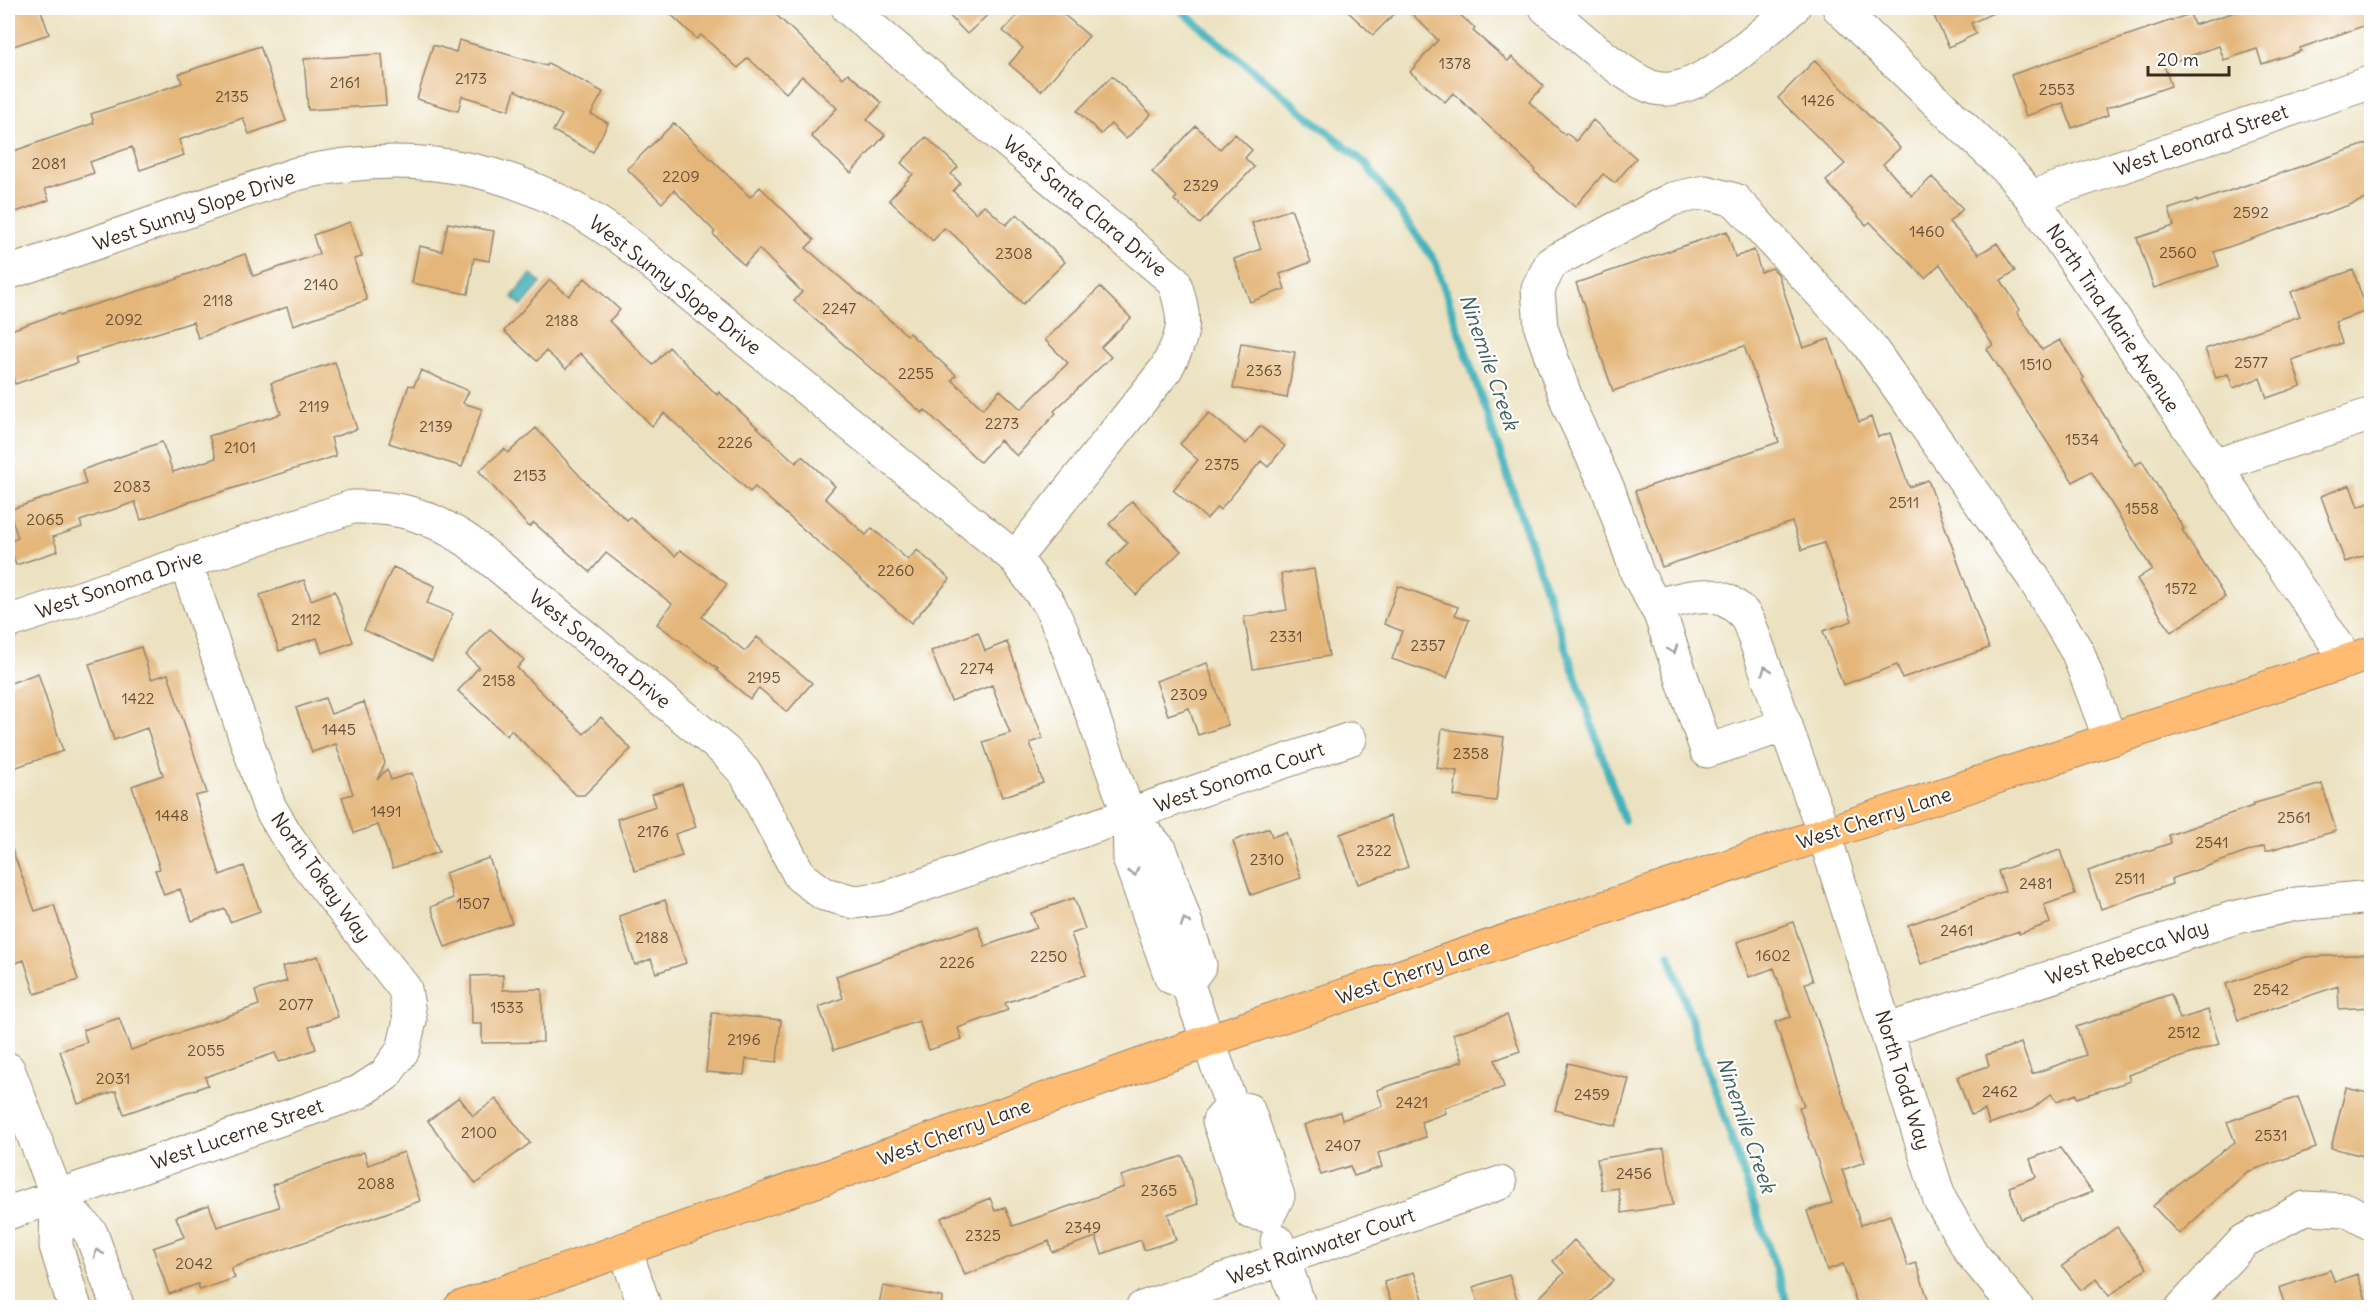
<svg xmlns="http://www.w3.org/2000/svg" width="2379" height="1315" font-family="Delius,sans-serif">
<rect width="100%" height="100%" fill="#fff"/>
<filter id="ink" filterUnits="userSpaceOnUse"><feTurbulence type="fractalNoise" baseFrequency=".0167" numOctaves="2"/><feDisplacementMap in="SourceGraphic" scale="12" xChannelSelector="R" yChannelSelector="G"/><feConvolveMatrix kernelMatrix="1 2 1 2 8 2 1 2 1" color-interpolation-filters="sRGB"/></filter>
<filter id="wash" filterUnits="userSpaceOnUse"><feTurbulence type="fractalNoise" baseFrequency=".008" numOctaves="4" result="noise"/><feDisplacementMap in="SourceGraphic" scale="24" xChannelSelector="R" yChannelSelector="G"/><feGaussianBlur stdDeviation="1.35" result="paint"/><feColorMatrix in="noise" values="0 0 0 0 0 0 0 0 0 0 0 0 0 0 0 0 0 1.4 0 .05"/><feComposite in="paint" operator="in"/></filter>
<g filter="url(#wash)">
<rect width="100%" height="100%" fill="#ece2c1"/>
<!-- water -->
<path fill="#42b2bb" stroke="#3e6e6c" stroke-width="1.5" d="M 531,274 L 541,283 L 522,306 L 512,297 Z"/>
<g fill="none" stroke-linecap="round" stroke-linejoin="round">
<!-- stream -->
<path stroke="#42b2bb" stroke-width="8" d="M 1178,8 L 1366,164 L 1435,261 L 1624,820
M 1669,954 L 1789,1308"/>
</g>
<g id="blocks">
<!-- building -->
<path fill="#e4b679" d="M 8,8 L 40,8 L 49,34 L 8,48 Z
M 664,8 L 769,8 L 843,78 L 848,73 L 882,103 L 867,120 L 885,135 L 851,173 L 811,136 L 837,108 L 802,76 L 786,93 L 748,58 L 738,68 L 701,35 L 697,39 Z
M 942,8 L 995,8 L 967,34 Z
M 1024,8 L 1056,8 L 1089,36 L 1041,91 L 1009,64 L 1023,48 L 1003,31 Z
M 1344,8 L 1400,8 L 1373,35 Z
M 1406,8 L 1452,8 L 1475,28 L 1473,31 L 1508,61 L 1512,57 L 1544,86 L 1529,102 L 1565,135 L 1566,133 L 1576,141 L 1593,120 L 1636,158 L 1615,183 L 1603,174 L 1575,207 L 1534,171 L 1535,169 L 1453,93 L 1445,102 L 1410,72 L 1438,40 Z
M 1930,8 L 2004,8 L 1971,23 L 1976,34 L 1949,47 Z
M 2248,8 L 2287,8 L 2289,14 L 2309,8 L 2372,8 L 2372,23 L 2300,48 L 2301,51 L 2262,64 L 2257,49 L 2224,60 L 2219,46 L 2164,65 L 2171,86 L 2106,108 L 2108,115 L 2072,128 L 2063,103 L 2026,116 L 2011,75 L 2190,14 L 2194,25 Z
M 459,40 L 547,66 L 548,63 L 603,92 L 591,114 L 608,123 L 593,152 L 553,131 L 562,115 L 515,90 L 509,110 L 462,96 L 458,111 L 417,99 L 433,45 L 456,52 Z
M 260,46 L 286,121 L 249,134 L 243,118 L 179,140 L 184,155 L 140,170 L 132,147 L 90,162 L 94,173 L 45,189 L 49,200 L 8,215 L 8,153 L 94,123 L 91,114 L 182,83 L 179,74 Z
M 382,54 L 386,105 L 308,110 L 304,59 Z
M 1815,60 L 1900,148 L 1883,164 L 1912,196 L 1932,177 L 1963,209 L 1949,222 L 1979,254 L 1997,243 L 2015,271 L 2001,280 L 2020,310 L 2017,312 L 2042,350 L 2060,340 L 2084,378 L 2082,380 L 2135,465 L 2142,461 L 2184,529 L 2182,530 L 2225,597 L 2171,632 L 2137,579 L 2152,569 L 2091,471 L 2073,482 L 1987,349 L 1993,345 L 1940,264 L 1925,278 L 1870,222 L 1866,225 L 1826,181 L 1845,164 L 1778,98 Z
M 1112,76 L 1151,114 L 1126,139 L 1111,124 L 1101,134 L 1077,111 Z
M 674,123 L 750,197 L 760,187 L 814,240 L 806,248 L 907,335 L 909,333 L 956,375 L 952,380 L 983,409 L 1000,390 L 1021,409 L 1068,363 L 1045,340 L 1100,287 L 1131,318 L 1101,347 L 1111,357 L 1054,411 L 1056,413 L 1017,456 L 1000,440 L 980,462 L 925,410 L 922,413 L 794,301 L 802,292 L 759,249 L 744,265 L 713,234 L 715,232 L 674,190 L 662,203 L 627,169 Z
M 1196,126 L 1220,149 L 1235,134 L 1252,150 L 1245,158 L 1254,167 L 1200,224 L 1174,200 L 1177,197 L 1152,172 Z
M 926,137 L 958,167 L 951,174 L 960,183 L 953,191 L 976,213 L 984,205 L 1006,225 L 1017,214 L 1065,262 L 1023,304 L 954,235 L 944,228 L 933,241 L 889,200 L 913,174 L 901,163 Z
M 2372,142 L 2372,197 L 2214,252 L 2219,266 L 2154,288 L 2137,238 L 2174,226 L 2169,209 L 2197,200 L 2197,202 Z
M 1291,209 L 1311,262 L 1280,274 L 1285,289 L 1250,302 L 1234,259 L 1261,249 L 1252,223 Z
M 350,222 L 362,257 L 354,259 L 367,300 L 293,325 L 287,307 L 198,338 L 193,322 L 75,358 L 77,363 L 15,384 L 8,363 L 8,331 L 59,313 L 60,315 L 178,279 L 177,278 L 245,254 L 253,276 L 319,254 L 313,235 Z
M 448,223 L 494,231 L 489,261 L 474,258 L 468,294 L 412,283 L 419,246 L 442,251 Z
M 1727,231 L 1735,257 L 1754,250 L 1761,272 L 1772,268 L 1778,274 L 1803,348 L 1829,339 L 1859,422 L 1871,417 L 1878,437 L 1890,433 L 1909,487 L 1928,480 L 1989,648 L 1902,678 L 1897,665 L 1843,685 L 1823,631 L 1852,621 L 1824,543 L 1802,550 L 1792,522 L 1662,567 L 1635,491 L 1779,442 L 1744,346 L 1613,391 L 1576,283 Z
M 2353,270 L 2367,311 L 2335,322 L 2342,343 L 2292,360 L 2301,386 L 2267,398 L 2260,378 L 2233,388 L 2228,374 L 2216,378 L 2205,349 L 2300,316 L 2291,292 Z
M 585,278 L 620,310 L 609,321 L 653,365 L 669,347 L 717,395 L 719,392 L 796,463 L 802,456 L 835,486 L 825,498 L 866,535 L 872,528 L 908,560 L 917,550 L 950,579 L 911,623 L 755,487 L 750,492 L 664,413 L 652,426 L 580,353 L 566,369 L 546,351 L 537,361 L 504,331 L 550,280 L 569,296 Z
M 1241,343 L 1295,352 L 1287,398 L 1233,388 Z
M 335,362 L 357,429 L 331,438 L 336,456 L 183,504 L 141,520 L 135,502 L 80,521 L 82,527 L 53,537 L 58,551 L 16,565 L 8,542 L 18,538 L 9,510 L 86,484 L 82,470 L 162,442 L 173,472 L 216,458 L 209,436 L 281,414 L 271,383 Z
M 421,370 L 469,391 L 463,403 L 482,409 L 462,467 L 389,443 L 409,385 L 414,386 Z
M 1209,413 L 1246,444 L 1260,426 L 1285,446 L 1268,467 L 1261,461 L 1220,510 L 1217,507 L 1207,519 L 1173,490 L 1198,460 L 1180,444 Z
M 536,428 L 590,487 L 627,520 L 630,517 L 675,556 L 680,550 L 727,584 L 702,617 L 745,651 L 757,637 L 812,683 L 787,712 L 759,688 L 750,699 L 716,670 L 718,669 L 657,624 L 672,604 L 606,553 L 590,572 L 534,523 L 529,527 L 479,471 L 504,449 L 508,453 Z
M 2350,485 L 2358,507 L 2372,502 L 2372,553 L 2345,562 L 2321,496 Z
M 1132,501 L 1181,551 L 1136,595 L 1106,564 L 1128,543 L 1109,524 Z
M 393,567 L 435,586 L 427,603 L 453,614 L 432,661 L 364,630 Z
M 1314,569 L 1329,656 L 1253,669 L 1244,617 L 1287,610 L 1281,574 Z
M 304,580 L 311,600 L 335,591 L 353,642 L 322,653 L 317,638 L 279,651 L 260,595 Z
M 1398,586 L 1458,607 L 1455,615 L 1469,620 L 1447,678 L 1392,659 L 1402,631 L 1384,624 Z
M 490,629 L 524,660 L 517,668 L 584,734 L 601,717 L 631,749 L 584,795 L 576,795 L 511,730 L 507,736 L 458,691 L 479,667 L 466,655 Z
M 978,632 L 985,651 L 1007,642 L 1043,738 L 1030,743 L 1043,783 L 1002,797 L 983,742 L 1010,733 L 992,685 L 951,701 L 931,651 Z
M 141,647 L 151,679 L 168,674 L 207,793 L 195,796 L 220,875 L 244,866 L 260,911 L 230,922 L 225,909 L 192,921 L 180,889 L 164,895 L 155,870 L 160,869 L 132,786 L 163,775 L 147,728 L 114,740 L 89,664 Z
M 1207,663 L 1228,725 L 1198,735 L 1189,708 L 1168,715 L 1156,681 Z
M 38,673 L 63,751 L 8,770 L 8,684 Z
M 325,698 L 331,714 L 364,702 L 385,763 L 377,780 L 387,769 L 391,780 L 412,773 L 439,852 L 393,868 L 378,825 L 354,833 L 342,797 L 353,794 L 336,744 L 312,752 L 296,708 Z
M 1442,729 L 1504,737 L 1496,801 L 1454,796 L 1457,771 L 1437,768 Z
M 682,784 L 696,827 L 675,834 L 682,856 L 635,871 L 617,819 L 656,806 L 652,794 Z
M 2322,784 L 2336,831 L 2266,851 L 2264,846 L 2171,879 L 2172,884 L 2101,909 L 2088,871 L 2171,843 L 2169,835 L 2253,806 L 2252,804 Z
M 1390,816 L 1408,867 L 1358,884 L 1340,834 Z
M 1269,828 L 1272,837 L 1286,832 L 1301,878 L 1251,895 L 1233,841 Z
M 8,844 L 10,844 L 35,911 L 54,905 L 78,980 L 35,994 L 24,960 L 8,966 Z
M 2060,850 L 2075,894 L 2044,905 L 2050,923 L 2019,934 L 2019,931 L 1921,964 L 1908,925 L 2005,891 L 1998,871 Z
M 489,858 L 512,923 L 445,947 L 431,907 L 453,898 L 445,873 Z
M 1074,898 L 1085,929 L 1071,934 L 1086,975 L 1005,1003 L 1008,1010 L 958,1028 L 962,1039 L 929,1050 L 919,1021 L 834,1050 L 819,1007 L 843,998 L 836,976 L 978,926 L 985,946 L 1037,928 L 1031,913 Z
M 665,900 L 686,963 L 656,973 L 651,959 L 635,965 L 619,916 Z
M 1793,922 L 1813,981 L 1805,983 L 1865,1162 L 1842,1170 L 1861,1225 L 1890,1215 L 1908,1266 L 1916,1263 L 1931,1308 L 1858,1308 L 1843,1264 L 1827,1270 L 1807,1211 L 1832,1203 L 1799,1107 L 1804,1106 L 1775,1022 L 1791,1017 L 1774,968 L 1749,977 L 1737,942 Z
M 2372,954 L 2372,1007 L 2339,1009 L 2338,986 L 2238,1020 L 2226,984 L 2306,957 Z
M 318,956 L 338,1017 L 309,1027 L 316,1049 L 279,1062 L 275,1053 L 205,1077 L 208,1085 L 124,1114 L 116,1091 L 78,1104 L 60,1051 L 87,1042 L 83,1030 L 119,1018 L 131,1050 L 259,1005 L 255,991 L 287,981 L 282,967 Z
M 503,975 L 503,990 L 542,989 L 543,1042 L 482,1043 L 482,1024 L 472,1024 L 471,976 Z
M 2171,994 L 2180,1019 L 2208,1010 L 2219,1044 L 2128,1075 L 2130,1081 L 2077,1098 L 2076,1094 L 2057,1101 L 2051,1094 L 2032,1109 L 1989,1124 L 1985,1110 L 1971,1115 L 1957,1077 L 1989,1066 L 1986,1055 L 2021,1043 L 2032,1074 L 2086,1055 L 2076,1027 Z
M 712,1013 L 781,1020 L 777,1062 L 746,1059 L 744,1075 L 706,1072 Z
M 1507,1015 L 1520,1051 L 1495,1060 L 1504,1087 L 1444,1108 L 1446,1113 L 1421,1122 L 1426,1137 L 1378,1153 L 1382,1167 L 1354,1176 L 1350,1166 L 1321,1175 L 1304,1125 L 1340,1112 L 1342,1120 L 1383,1106 L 1377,1090 L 1463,1061 L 1453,1034 Z
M 1568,1063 L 1629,1079 L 1616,1126 L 1555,1110 Z
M 2346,1088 L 2372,1094 L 2372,1141 L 2367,1140 L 2364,1156 L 2331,1148 Z
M 459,1097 L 473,1116 L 496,1099 L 530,1143 L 476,1184 L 428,1121 Z
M 2298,1097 L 2316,1148 L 2247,1172 L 2179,1234 L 2153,1206 L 2186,1177 L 2235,1142 L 2227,1122 Z
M 1664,1148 L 1673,1205 L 1622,1213 L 1618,1188 L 1602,1190 L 1597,1159 Z
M 2060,1148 L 2092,1192 L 2021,1219 L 2009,1187 L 2036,1177 L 2030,1159 Z
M 364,1152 L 368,1165 L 404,1152 L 420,1201 L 231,1268 L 235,1278 L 200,1290 L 198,1284 L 169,1294 L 153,1248 L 184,1237 L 176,1217 L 209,1205 L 217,1227 L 279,1207 L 272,1185 Z
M 1183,1156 L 1198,1204 L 1168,1214 L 1176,1240 L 1144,1250 L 1141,1240 L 1102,1254 L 1096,1237 L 1052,1252 L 1049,1241 L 965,1275 L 941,1218 L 990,1198 L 995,1211 L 1005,1207 L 1013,1226 L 1124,1187 L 1121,1176 Z
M 2117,1227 L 2147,1268 L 2109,1296 L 2097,1279 L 2081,1290 L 2062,1266 Z
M 1574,1240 L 1613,1280 L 1585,1308 L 1529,1308 L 1564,1273 L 1553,1261 Z
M 2330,1270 L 2335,1282 L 2357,1274 L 2369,1308 L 2286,1308 L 2279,1288 Z
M 1414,1272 L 1426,1308 L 1393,1308 L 1384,1282 Z
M 1509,1275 L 1520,1308 L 1480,1308 L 1473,1287 Z
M 883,1286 L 942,1297 L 941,1308 L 878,1308 Z"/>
</g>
</g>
<g filter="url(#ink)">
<use href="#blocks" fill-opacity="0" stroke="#948670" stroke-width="1.5"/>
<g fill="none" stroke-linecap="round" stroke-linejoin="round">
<defs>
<path id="minor" d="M 848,8 L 1174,281 C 1187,322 1186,331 1166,369 L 1015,558
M 1546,8 C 1574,30 1617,73 1649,86 C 1692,105 1762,33 1793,8
M 1839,8 L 2006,168 L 2031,197 L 2348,661
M 2031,197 L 2372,82
M 8,273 L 296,174 C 419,145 527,168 628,244 L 1015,558 L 1049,604 L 1062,632 L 1129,815 L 1130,861 L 1171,977 L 1187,983 L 1200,965 L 1161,851 L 1129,815
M 2214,466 L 2372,414
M 1660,614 L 1637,573 L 1609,491 L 1570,409 L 1541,328 L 1538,289 L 1551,263 L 1672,199 L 1705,192 L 1735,200 L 1867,343 L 2033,577 L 2078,653 L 2110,739
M 8,622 L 352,507 C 400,506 428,515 468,541 L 725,751 L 746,774 L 800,876 L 824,894 L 855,902 L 885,898 L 1350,739
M 1786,725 L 1707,751 L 1660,614 L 1668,602 C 1697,595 1718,589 1742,612 C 1749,618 1752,633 1756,642 L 1824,834 L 1940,1200 L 1972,1254 L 2017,1308
M 1187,983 L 1232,1106
M 1888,1030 L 2233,918 L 2296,904 L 2372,897
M 8,1069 L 57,1196 L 91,1233 L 118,1308
M 1232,1106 L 1248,1110 L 1278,1196 L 1268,1216 L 1250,1212 L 1219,1121 Z
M 57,1196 L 56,1246 L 75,1308
M 8,1213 L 359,1092 L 385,1075 L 403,1050 L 410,1020 L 405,989 L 302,858 L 285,833 L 269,806 L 185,561
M 1277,1241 L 1300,1308
M 625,1249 L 645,1308
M 1142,1308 L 1500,1183
M 2182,1308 L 2244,1241 L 2305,1208 L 2347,1210 L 2372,1224"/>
<path id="major" d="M 460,1308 L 1208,1041 L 1824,834 L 2372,653"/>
</defs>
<!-- minor casing -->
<use href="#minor" stroke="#948670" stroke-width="35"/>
<!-- major casing -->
<use href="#major" stroke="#948670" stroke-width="35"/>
<!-- minor -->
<use href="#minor" stroke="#fff" stroke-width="33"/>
<!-- major -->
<use href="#major" stroke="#ffbb71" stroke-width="33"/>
</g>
<!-- one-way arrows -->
<defs><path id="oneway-chevron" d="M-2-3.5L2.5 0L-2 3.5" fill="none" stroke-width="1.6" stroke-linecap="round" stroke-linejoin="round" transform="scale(1.5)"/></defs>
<g stroke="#a79f9a">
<use href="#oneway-chevron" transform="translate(1673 650) rotate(71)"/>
<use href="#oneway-chevron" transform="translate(1766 670) rotate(-110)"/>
<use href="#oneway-chevron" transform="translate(1134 872) rotate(71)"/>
<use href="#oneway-chevron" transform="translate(1185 922) rotate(-109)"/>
<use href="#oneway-chevron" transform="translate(98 1253) rotate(-110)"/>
</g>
</g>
<g text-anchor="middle" stroke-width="4.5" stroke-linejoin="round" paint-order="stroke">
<!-- number labels -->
<g font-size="16" fill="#654d35">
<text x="1455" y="69">1378</text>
<text x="471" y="84">2173</text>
<text x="345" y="88">2161</text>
<text x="2057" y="95">2553</text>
<text x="232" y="102">2135</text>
<text x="1818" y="106">1426</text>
<text x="49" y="169">2081</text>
<text x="681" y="182">2209</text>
<text x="1201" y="191">2329</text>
<text x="2251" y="218">2592</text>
<text x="1927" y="237">1460</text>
<text x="2178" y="258">2560</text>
<text x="1014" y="259">2308</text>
<text x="321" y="290">2140</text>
<text x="218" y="306">2118</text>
<text x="839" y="314">2247</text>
<text x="124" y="325">2092</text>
<text x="562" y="326">2188</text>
<text x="2251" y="368">2577</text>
<text x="2036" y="370">1510</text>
<text x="1264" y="376">2363</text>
<text x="916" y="379">2255</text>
<text x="314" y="412">2119</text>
<text x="1002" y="429">2273</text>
<text x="436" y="432">2139</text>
<text x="2082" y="445">1534</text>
<text x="735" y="448">2226</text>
<text x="240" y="453">2101</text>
<text x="1222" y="470">2375</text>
<text x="530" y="481">2153</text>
<text x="132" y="492">2083</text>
<text x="1904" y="508">2511</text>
<text x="2142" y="514">1558</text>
<text x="45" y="525">2065</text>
<text x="896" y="576">2260</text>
<text x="2181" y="594">1572</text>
<text x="306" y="625">2112</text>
<text x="1286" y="642">2331</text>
<text x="1428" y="651">2357</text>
<text x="977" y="674">2274</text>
<text x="764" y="683">2195</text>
<text x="499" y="686">2158</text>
<text x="1189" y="700">2309</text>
<text x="138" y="704">1422</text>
<text x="339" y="735">1445</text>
<text x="1471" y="759">2358</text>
<text x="386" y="817">1491</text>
<text x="172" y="821">1448</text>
<text x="2294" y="823">2561</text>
<text x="653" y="837">2176</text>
<text x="2212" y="848">2541</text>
<text x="1374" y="856">2322</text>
<text x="1267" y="865">2310</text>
<text x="2130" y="884">2511</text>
<text x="2036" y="889">2481</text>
<text x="473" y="909">1507</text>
<text x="1957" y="936">2461</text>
<text x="652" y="943">2188</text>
<text x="1773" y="961">1602</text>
<text x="1049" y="962">2250</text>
<text x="957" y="968">2226</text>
<text x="2271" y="995">2542</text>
<text x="296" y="1010">2077</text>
<text x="507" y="1013">1533</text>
<text x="2184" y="1038">2512</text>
<text x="744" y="1045">2196</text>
<text x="206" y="1056">2055</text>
<text x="113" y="1084">2031</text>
<text x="2000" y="1097">2462</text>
<text x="1592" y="1100">2459</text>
<text x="1412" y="1108">2421</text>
<text x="479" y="1138">2100</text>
<text x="2271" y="1141">2531</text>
<text x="1343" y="1151">2407</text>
<text x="1634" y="1179">2456</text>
<text x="376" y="1189">2088</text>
<text x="1159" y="1196">2365</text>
<text x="1083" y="1233">2349</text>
<text x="983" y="1241">2325</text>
<text x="194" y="1269">2042</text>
</g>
<!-- street labels -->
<g font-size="20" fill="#3b2a1e" stroke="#fff">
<text transform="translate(2201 140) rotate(-19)" y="7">West Leonard Street</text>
<text transform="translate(1085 206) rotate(40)" y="7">West Santa Clara Drive</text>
<text transform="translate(194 210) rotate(-19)" y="7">West Sunny Slope Drive</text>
<text transform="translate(675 285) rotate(38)" y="7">West Sunny Slope Drive</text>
<text transform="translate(2113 318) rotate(56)" y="7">North Tina Marie Avenue</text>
<text transform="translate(119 584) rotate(-19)" y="7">West Sonoma Drive</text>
<text transform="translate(600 649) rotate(39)" y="7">West Sonoma Drive</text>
<text transform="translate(1239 777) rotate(-19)" y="7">West Sonoma Court</text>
<text transform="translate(1874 818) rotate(-18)" y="7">West Cherry Lane</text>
<text transform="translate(321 877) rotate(54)" y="7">North Tokay Way</text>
<text transform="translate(2127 952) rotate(-18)" y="7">West Rebecca Way</text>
<text transform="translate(1413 972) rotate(-19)" y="7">West Cherry Lane</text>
<text transform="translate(1903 1080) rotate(73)" y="7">North Todd Way</text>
<text transform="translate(954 1132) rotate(-20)" y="7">West Cherry Lane</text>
<text transform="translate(237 1134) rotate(-19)" y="7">West Lucerne Street</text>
<text transform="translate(1321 1246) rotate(-19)" y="7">West Rainwater Court</text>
</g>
<!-- water labels -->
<g font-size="21" font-style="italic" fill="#3e605d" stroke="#fff">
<text transform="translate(1489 362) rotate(71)" y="7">Ninemile Creek</text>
<text transform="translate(1746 1125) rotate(71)" y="7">Ninemile Creek</text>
</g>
</g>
<!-- margin -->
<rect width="2379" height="1315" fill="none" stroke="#fff" stroke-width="30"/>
<!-- scale -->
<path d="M2148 66v9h81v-9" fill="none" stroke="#3b2a1e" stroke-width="3"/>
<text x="2157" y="66" font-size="18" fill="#3b2a1e" stroke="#ffffff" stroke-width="4.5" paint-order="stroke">20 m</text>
</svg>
